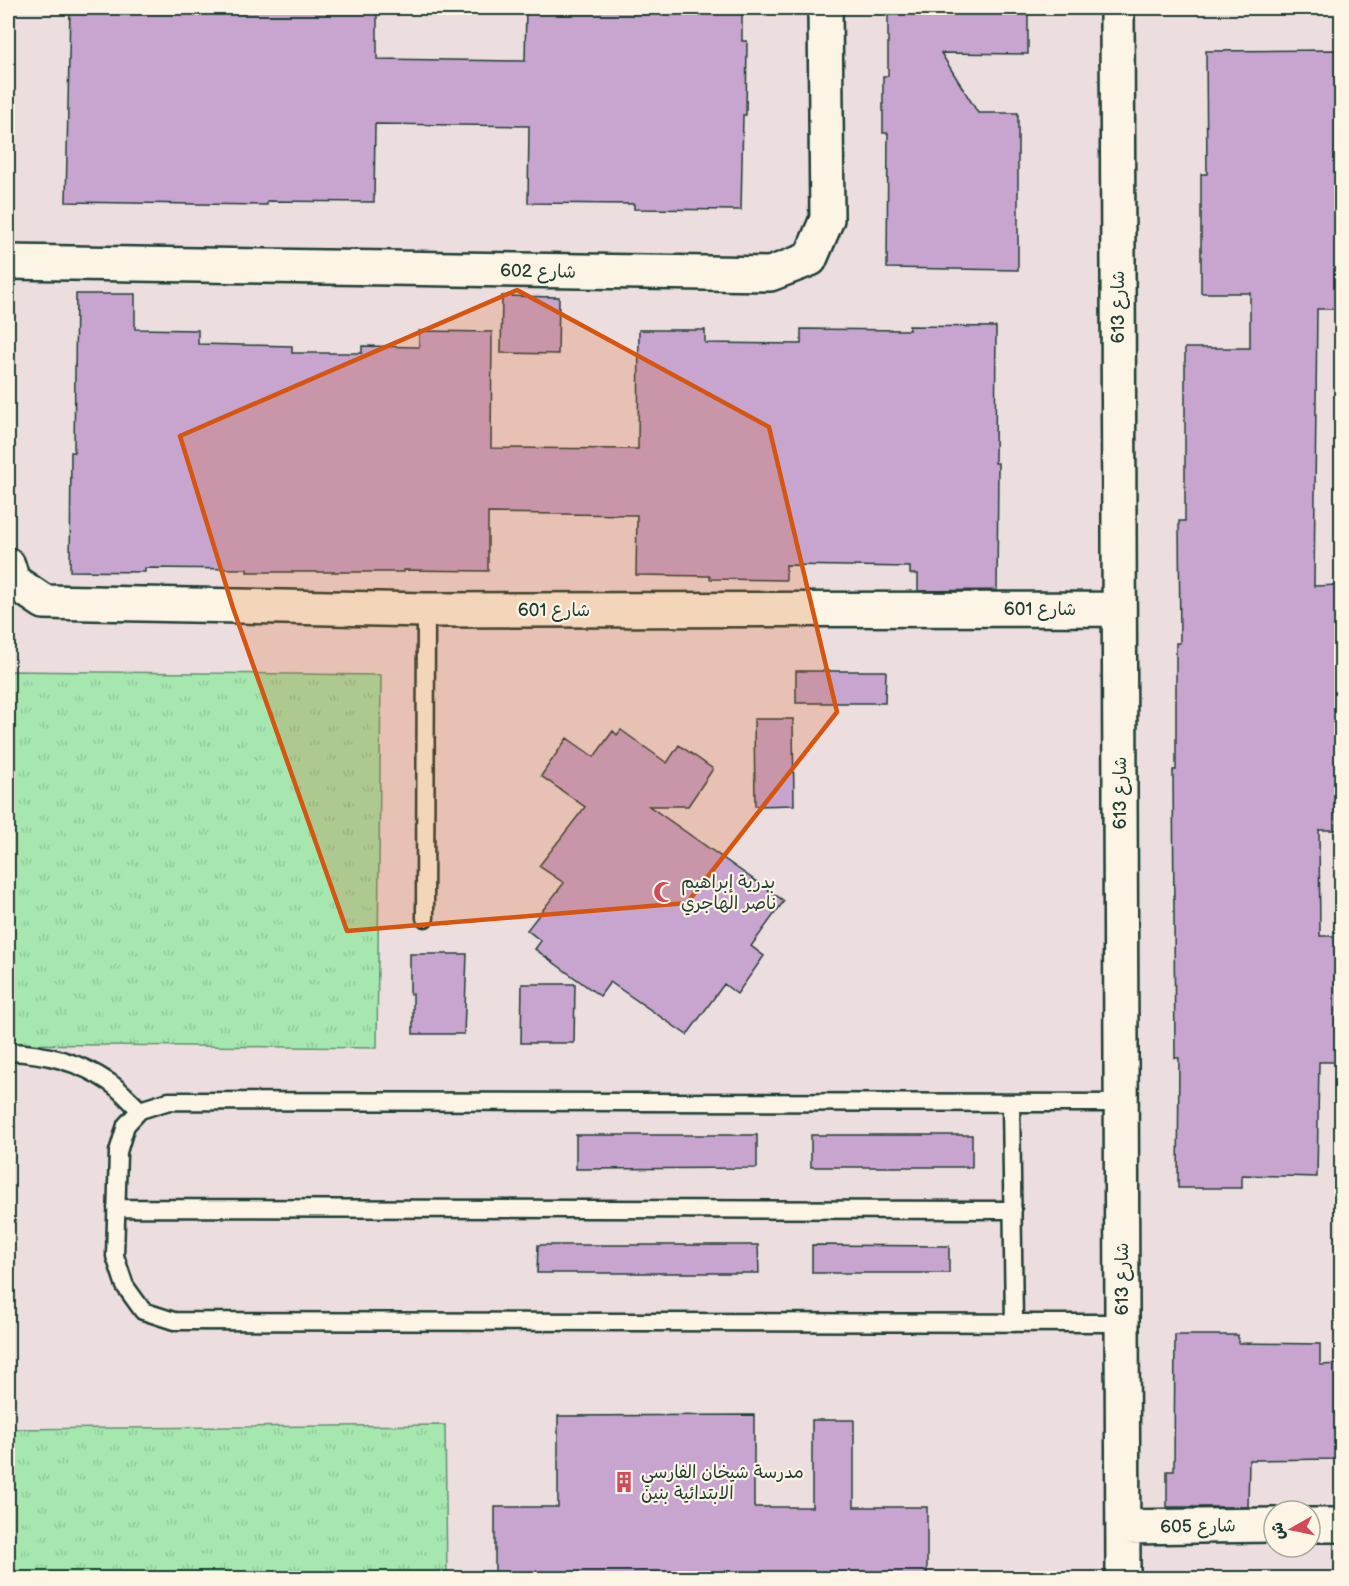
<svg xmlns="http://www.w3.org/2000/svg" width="1349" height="1586" font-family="'Balsamiq Sans','Playpen Sans Arabic',sans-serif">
<defs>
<pattern id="grass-tufts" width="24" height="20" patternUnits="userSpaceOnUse" patternTransform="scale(1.5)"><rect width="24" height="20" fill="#a6e7b0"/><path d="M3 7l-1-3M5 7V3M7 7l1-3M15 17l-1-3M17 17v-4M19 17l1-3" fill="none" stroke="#8ec798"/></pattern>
</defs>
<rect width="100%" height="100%" fill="#ecddde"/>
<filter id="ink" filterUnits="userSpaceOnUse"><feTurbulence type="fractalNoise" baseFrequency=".0167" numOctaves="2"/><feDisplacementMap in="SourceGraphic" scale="12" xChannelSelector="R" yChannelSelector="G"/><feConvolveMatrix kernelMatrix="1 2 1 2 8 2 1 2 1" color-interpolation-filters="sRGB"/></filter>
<g filter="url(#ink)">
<!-- grass -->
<path fill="url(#grass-tufts)" stroke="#629272" stroke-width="1.5" d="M 8,671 L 381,675 L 377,1048 L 8,1044 Z
M 445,1425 L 447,1578 L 8,1578 L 8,1429 Z"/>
<!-- building -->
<path fill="#c7a5cf" stroke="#1f3d34" stroke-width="1.5" d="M 70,8 L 377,8 L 377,59 L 525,61 L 526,8 L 742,8 L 742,41 L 747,41 L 746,115 L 743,115 L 741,210 L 634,209 L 634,204 L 528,203 L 529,126 L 375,124 L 374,202 L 267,201 L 267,205 L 66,202 Z
M 888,8 L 1018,8 L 1018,10 L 1028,10 L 1028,54 L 941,53 L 978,113 L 1018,113 L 1018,270 L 887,268 L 888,133 L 883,133 L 883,76 L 888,76 Z
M 1341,50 L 1341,309 L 1317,309 L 1314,586 L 1341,585 L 1341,830 L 1319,830 L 1320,936 L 1341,936 L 1341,1062 L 1319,1062 L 1317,1177 L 1242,1175 L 1242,1188 L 1178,1188 L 1179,1058 L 1175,1058 L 1173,770 L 1176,770 L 1176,643 L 1180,643 L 1179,521 L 1185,521 L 1185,348 L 1250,348 L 1250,293 L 1201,293 L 1201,174 L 1207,174 L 1206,51 Z
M 76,294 L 135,294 L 135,329 L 198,330 L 198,344 L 292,346 L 292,353 L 362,353 L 362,346 L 419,347 L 419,331 L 492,332 L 491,448 L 638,449 L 639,330 L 705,330 L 705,343 L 801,344 L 801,329 L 909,330 L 909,326 L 996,327 L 995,463 L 998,463 L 997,590 L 918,591 L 918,574 L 910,574 L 910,567 L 786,565 L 786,580 L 710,579 L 710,576 L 636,575 L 637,515 L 488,513 L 488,571 L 404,570 L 404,572 L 247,572 L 247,569 L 145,568 L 145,572 L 70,571 L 71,452 L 74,452 Z
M 502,296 L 559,297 L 558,354 L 501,353 Z
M 796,671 L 886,671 L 885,703 L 796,703 Z
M 754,719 L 793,719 L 794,805 L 755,806 Z
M 621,730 L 667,763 L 679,745 L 713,769 L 688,806 L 649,806 L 784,901 L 751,946 L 764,956 L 737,994 L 724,984 L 687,1035 L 610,982 L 600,996 L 535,949 L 541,941 L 527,930 L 564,883 L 539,866 L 585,807 L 541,776 L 567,738 L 594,757 L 613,731 L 617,735 Z
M 410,954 L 467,954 L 464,1034 L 413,1034 L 413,994 L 410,994 Z
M 522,984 L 575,984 L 574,1043 L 521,1043 Z
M 576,1135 L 757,1135 L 757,1168 L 576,1169 Z
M 811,1135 L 972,1135 L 972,1167 L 811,1167 Z
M 538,1245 L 758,1245 L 759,1273 L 537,1273 Z
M 812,1245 L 949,1246 L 949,1273 L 812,1273 Z
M 1175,1335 L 1238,1335 L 1238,1343 L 1320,1344 L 1320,1365 L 1341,1364 L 1341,1459 L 1249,1460 L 1248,1507 L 1167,1507 L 1167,1471 L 1174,1471 Z
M 754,1415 L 754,1507 L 812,1507 L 812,1420 L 854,1420 L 854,1507 L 927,1507 L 927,1578 L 495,1578 L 495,1507 L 558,1507 L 558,1416 Z"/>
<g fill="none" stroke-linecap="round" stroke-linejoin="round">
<defs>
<path id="lane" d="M 425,918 L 426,610
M 8,1052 C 44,1053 78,1061 109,1082 C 120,1089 130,1101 140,1110
M 1011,1103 L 1014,1323
M 1121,1103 L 169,1101 L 140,1110 L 126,1125 L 118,1152 L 115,1256 L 125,1286 L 143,1311 L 174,1321 L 1122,1323
M 116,1208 L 1013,1210"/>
<path id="street" d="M 1117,8 L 1123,1578
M 8,262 L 770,274 L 810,259 L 827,219 L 825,8
M 8,565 L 13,581 L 44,602 L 426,610 L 1119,609
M 1310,1525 L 1342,1525
M 1123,1527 L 1274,1525"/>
</defs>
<!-- lane casing -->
<use href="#lane" stroke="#1f3d34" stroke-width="21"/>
<!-- street casing -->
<use href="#street" stroke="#1f3d34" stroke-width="38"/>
<!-- lane -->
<use href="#lane" stroke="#fcf5e5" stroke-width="16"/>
<!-- street -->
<use href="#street" stroke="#fcf5e5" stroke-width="33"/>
</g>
</g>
<!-- marked area -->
<path fill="#d45610" fill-opacity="0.2" stroke="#d45610" stroke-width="4.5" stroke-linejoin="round" d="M 517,290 L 769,427 L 837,712 L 687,903 L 347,931 L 233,608 L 180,436 Z"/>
<!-- icons -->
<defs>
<symbol id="mosque-bare" viewBox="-9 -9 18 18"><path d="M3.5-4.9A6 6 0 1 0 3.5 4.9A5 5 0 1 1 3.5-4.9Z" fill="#d1495b" stroke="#fcf5e5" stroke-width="2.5" paint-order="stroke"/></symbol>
<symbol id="building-bare" viewBox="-9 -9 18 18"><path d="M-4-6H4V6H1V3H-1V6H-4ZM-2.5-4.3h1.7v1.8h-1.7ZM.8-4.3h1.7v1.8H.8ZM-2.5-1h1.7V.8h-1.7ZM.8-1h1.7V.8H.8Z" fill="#d1495b" stroke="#fcf5e5" stroke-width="2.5" paint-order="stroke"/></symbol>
</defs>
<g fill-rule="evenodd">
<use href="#mosque-bare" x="649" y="877" width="30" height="30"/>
<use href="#building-bare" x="609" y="1467" width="30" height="30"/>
</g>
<g text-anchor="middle" stroke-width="4.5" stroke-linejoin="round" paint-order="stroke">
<!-- street labels -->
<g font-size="18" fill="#1f3d34" stroke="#fcf5e5">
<text transform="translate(538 271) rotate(1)" y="6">شارع 602</text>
<text transform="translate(1118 307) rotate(-90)" y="6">شارع 613</text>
<text x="1040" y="615">شارع 601</text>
<text x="554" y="616">شارع 601</text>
<text transform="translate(1120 793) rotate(-90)" y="6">شارع 613</text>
<text transform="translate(1122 1279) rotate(-90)" y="6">شارع 613</text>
<text transform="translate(1198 1526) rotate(-1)" y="6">شارع 605</text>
</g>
<!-- poi labels -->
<g font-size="18" fill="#1f3d34" stroke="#fcf5e5" text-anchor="start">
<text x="681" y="888">بدرية إبراهيم<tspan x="681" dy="21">ناصر الهاجري</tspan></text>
<text x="641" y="1478">مدرسة شيخان الفارسي<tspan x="641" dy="21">الابتدائية بنين</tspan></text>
</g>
</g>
<!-- margin -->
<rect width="1349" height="1586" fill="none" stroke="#fcf5e5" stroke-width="30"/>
<rect x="15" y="15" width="1319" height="1556" fill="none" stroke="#1f3d34" stroke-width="2" filter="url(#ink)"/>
<!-- north arrow -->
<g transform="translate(1292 1529) rotate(261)"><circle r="28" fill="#fcf5e5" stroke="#a4ab9e" stroke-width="1.5"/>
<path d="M0-4.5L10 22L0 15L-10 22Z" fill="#d1495b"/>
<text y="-9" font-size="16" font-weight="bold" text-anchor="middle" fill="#1f3d34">ش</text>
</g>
</svg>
